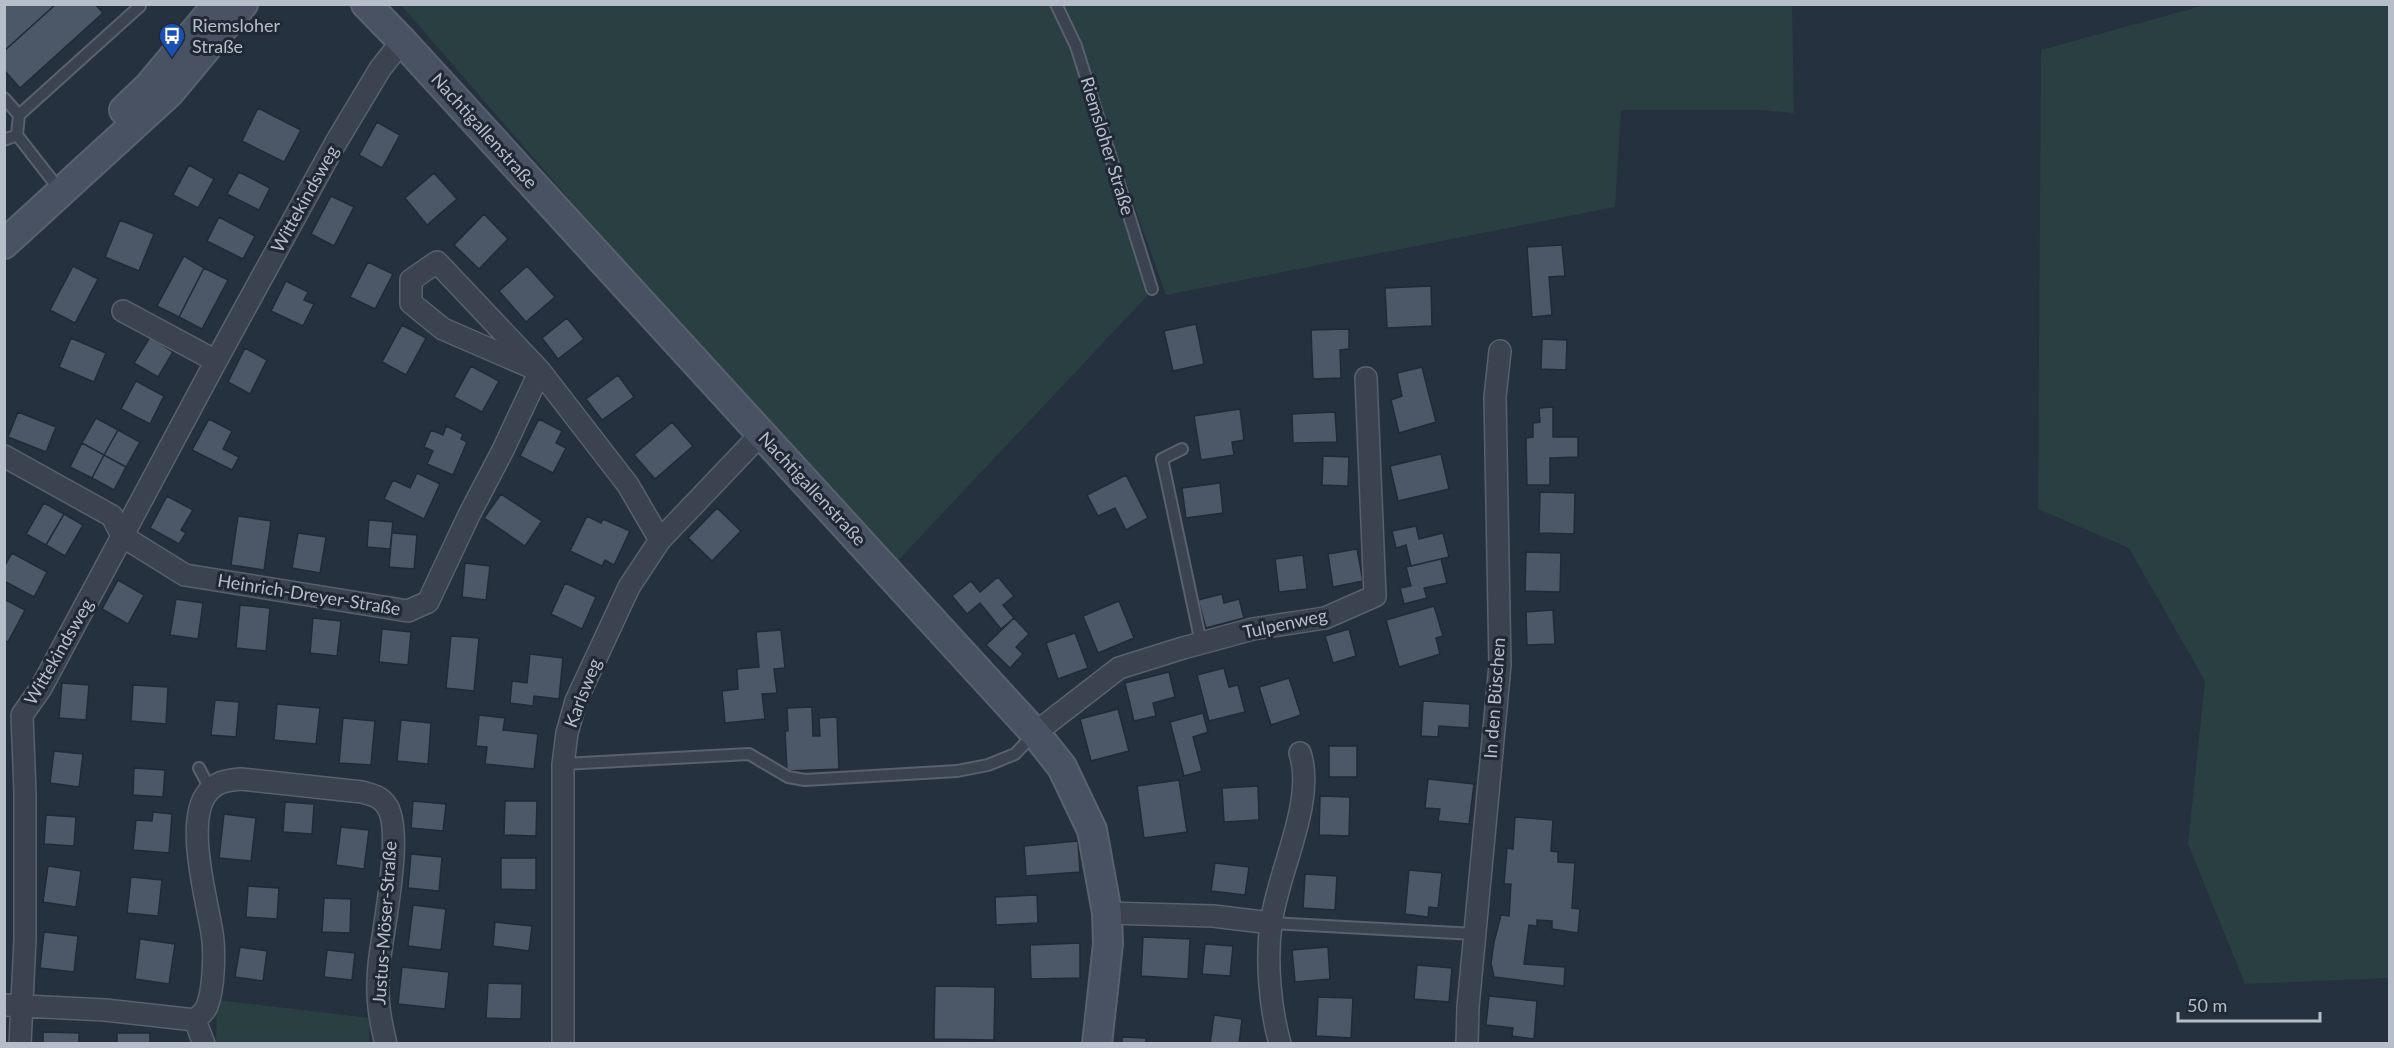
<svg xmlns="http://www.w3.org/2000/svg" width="2394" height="1048" font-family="Lato,sans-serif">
<rect width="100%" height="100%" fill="#26313f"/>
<!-- green -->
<path fill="#293f41" d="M 2209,4 L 2389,5 L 2389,978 L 2245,984 L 2188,844 L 2205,681 L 2129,548 L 2038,509 L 2041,50 Z
M 401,5 L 1049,5 L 1069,46 L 1148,295 L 890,569 Z
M 1064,5 L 1792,5 L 1794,113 L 1761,110 L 1621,110 L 1615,207 L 1166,295 Z
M 217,1000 L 370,1018 L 369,1043 L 216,1044 Z"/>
<!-- building -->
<path fill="#4c5868" stroke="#212a36" stroke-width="1.5" d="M 4,4 L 56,4 L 4,51 Z
M 56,4 L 95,4 L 103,13 L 20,88 L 4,70 L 4,51 Z
M 258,108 L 301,130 L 284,162 L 242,141 Z
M 377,122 L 400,135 L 382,168 L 359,155 Z
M 189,165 L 214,179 L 198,208 L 173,195 Z
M 239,172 L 270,188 L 259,210 L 227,194 Z
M 434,173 L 457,199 L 427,225 L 405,198 Z
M 331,196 L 354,207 L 334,246 L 311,234 Z
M 484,214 L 508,239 L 479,269 L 454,245 Z
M 219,217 L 255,236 L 243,259 L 207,241 Z
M 120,220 L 154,234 L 139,271 L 105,257 Z
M 1562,245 L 1565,276 L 1549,277 L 1552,315 L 1532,317 L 1527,247 Z
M 184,256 L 204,268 L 179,317 L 157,306 Z
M 368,262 L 393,274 L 375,309 L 350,297 Z
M 73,266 L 98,279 L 75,323 L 50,310 Z
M 527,266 L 555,297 L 526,322 L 499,291 Z
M 204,268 L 228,280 L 202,329 L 179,317 Z
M 286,281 L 308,292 L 304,300 L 314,304 L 303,326 L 271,311 Z
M 1431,286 L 1432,326 L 1387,328 L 1385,288 Z
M 567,318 L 584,339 L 558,359 L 542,338 Z
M 1196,324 L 1204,364 L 1173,371 L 1164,331 Z
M 402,325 L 426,338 L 406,375 L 382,362 Z
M 1349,329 L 1349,349 L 1340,350 L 1341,378 L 1313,379 L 1311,330 Z
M 150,337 L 173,352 L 158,377 L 134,363 Z
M 71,338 L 106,353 L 94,382 L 59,367 Z
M 1542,339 L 1567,340 L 1566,370 L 1541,369 Z
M 245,348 L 267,360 L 250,394 L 228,382 Z
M 471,366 L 499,381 L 482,412 L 454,397 Z
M 1422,367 L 1436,422 L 1399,433 L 1391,400 L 1402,396 L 1397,373 Z
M 618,375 L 634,397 L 602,420 L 586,399 Z
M 136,381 L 164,396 L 150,424 L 121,409 Z
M 1553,407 L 1553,437 L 1578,437 L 1578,457 L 1550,458 L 1550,485 L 1527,485 L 1526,438 L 1533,437 L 1533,423 L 1540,422 L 1539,408 Z
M 1240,409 L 1244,440 L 1232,442 L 1234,455 L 1201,460 L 1194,416 Z
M 18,412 L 56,427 L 46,452 L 8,437 Z
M 1335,412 L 1337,442 L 1293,443 L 1292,414 Z
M 96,418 L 118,430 L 104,455 L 82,443 Z
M 209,419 L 232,431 L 223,449 L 239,457 L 232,470 L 192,450 Z
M 539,419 L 562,431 L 556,443 L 566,448 L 553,473 L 520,456 Z
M 672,422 L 693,446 L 655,479 L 634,455 Z
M 446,426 L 463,434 L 461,439 L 467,442 L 453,475 L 427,464 L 433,451 L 424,447 L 431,430 L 443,435 Z
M 118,430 L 140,442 L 126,467 L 104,455 Z
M 82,443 L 104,455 L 92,478 L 70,467 Z
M 1441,454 L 1449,489 L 1398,501 L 1390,466 Z
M 104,455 L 126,467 L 114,490 L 92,478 Z
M 1323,456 L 1349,457 L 1348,486 L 1322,485 Z
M 417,473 L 440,484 L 424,519 L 384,499 L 393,480 L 410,488 Z
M 1126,475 L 1148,518 L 1126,530 L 1115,508 L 1098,516 L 1087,495 Z
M 1220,483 L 1223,513 L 1186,518 L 1182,488 Z
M 1540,492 L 1575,493 L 1574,534 L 1539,533 Z
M 501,494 L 542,521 L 525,546 L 484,518 Z
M 167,496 L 193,510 L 181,530 L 186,533 L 179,544 L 150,528 Z
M 44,503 L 64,514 L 46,545 L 26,534 Z
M 717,508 L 741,531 L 712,561 L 688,538 Z
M 64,514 L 83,525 L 65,556 L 46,545 Z
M 238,516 L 271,521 L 264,570 L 231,565 Z
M 587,516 L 601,523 L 603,519 L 630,531 L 614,565 L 605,560 L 602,566 L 570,551 Z
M 369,520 L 393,522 L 390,549 L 367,547 Z
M 1416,526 L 1419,539 L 1443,533 L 1449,557 L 1411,566 L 1406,545 L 1396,548 L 1392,531 Z
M 298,533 L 326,537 L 320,573 L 292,568 Z
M 392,533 L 417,535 L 414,569 L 389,567 Z
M 1357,549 L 1363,581 L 1333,587 L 1328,554 Z
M 1526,552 L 1561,553 L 1560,592 L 1525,591 Z
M 12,553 L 47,572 L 34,597 L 4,581 L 4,567 Z
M 1303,555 L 1307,589 L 1279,592 L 1275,559 Z
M 1441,559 L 1447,583 L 1424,588 L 1427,598 L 1404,604 L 1400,588 L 1411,586 L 1406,567 Z
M 465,563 L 490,566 L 486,600 L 462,597 Z
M 998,577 L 1014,596 L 1003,605 L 1014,618 L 1001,629 L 980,603 L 967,614 L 952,596 L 971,581 L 980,592 Z
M 118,580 L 144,595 L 128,624 L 102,609 Z
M 565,583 L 596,597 L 582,629 L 551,614 Z
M 1222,594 L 1224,603 L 1239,599 L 1244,618 L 1206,628 L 1198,600 Z
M 4,599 L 25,610 L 8,642 L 4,640 Z
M 176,599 L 203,603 L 198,639 L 170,635 Z
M 1119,601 L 1134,638 L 1098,653 L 1083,616 Z
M 240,605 L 270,608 L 266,651 L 236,648 Z
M 1434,606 L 1443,636 L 1436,638 L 1440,654 L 1399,667 L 1386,620 Z
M 1553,610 L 1555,644 L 1527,645 L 1526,612 Z
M 313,618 L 341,621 L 337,656 L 310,653 Z
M 1014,618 L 1029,634 L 1016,647 L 1023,654 L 1010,668 L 986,645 Z
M 382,629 L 411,632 L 408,665 L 379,662 Z
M 1349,629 L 1356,656 L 1333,663 L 1325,636 Z
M 781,630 L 785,668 L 774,669 L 777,693 L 762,694 L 765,719 L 725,723 L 722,691 L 738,689 L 737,669 L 759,667 L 756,632 Z
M 1075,633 L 1088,668 L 1058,679 L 1046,643 Z
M 451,636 L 479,638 L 474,691 L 446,688 Z
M 530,654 L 563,658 L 559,699 L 534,696 L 533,706 L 510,703 L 512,681 L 527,683 Z
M 1224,668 L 1229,687 L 1238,685 L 1245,712 L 1209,721 L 1197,675 Z
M 1169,672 L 1175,697 L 1153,703 L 1156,716 L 1134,721 L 1125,683 Z
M 1289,678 L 1301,715 L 1271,725 L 1259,687 Z
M 62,683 L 89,685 L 86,720 L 59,718 Z
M 133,685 L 168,687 L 166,724 L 131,721 Z
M 215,700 L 239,702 L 236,737 L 211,735 Z
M 1423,701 L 1470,704 L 1469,728 L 1439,726 L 1438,737 L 1421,736 Z
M 277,704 L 320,708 L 316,744 L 274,740 Z
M 812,707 L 813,736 L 820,736 L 819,718 L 837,717 L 839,769 L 787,771 L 785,731 L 788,731 L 787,708 Z
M 1118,709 L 1129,751 L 1091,761 L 1080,719 Z
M 1203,713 L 1208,732 L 1193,737 L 1202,771 L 1184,776 L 1170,722 Z
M 479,715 L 505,718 L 503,730 L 538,734 L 534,769 L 485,764 L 487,747 L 476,746 Z
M 343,718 L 375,721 L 371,765 L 339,763 Z
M 401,720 L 431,723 L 428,764 L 397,761 Z
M 1329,746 L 1357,746 L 1357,777 L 1329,777 Z
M 54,751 L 83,754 L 79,787 L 50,783 Z
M 134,768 L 165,770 L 163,797 L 133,795 Z
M 1428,779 L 1474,784 L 1469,824 L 1438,821 L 1440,809 L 1425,808 Z
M 1179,780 L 1187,832 L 1144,838 L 1137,786 Z
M 1258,786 L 1259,820 L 1224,822 L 1222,788 Z
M 1320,796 L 1350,797 L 1349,836 L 1319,835 Z
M 413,801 L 446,804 L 443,831 L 411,828 Z
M 505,801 L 537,801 L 536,836 L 504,835 Z
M 285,802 L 314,804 L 312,834 L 283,832 Z
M 153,812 L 172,814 L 169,853 L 133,850 L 136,820 L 152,821 Z
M 224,814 L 256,818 L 251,861 L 219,858 Z
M 46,815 L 76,817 L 74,846 L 44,844 Z
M 1515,817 L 1553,820 L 1551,851 L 1558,852 L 1558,862 L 1575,863 L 1572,908 L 1580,909 L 1578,933 L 1552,929 L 1552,921 L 1537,920 L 1537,926 L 1529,925 L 1524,964 L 1565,967 L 1564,986 L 1494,977 L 1491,963 L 1494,942 L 1501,915 L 1509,916 L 1511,884 L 1504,884 L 1507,848 L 1513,849 Z
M 341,827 L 369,830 L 364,869 L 336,865 Z
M 1078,841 L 1080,872 L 1026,876 L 1024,846 Z
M 411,854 L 442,857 L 439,891 L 408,888 Z
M 501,858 L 536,858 L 536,890 L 501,889 Z
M 1215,863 L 1249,867 L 1245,895 L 1211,891 Z
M 48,866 L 81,871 L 76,907 L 43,902 Z
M 1409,870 L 1442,873 L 1438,908 L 1429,907 L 1428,917 L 1405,914 Z
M 1305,874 L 1337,876 L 1335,910 L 1303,908 Z
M 131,877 L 162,880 L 158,916 L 127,913 Z
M 248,886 L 279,888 L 277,919 L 246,917 Z
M 1037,895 L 1038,923 L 996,925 L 995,897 Z
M 324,898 L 351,899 L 350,933 L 322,932 Z
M 413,905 L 446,909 L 441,950 L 408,946 Z
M 495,922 L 532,926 L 529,951 L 493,946 Z
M 44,932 L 78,936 L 74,972 L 40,968 Z
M 1143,937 L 1190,939 L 1188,979 L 1141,976 Z
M 140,939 L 175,944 L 169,984 L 135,979 Z
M 1080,943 L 1080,978 L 1031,979 L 1030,945 Z
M 1205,944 L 1233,946 L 1230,976 L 1202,974 Z
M 240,947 L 267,951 L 263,981 L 235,977 Z
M 1328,947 L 1330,979 L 1295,982 L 1292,950 Z
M 327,950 L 355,953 L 352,980 L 324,977 Z
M 1417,965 L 1452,968 L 1449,1002 L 1414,999 Z
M 402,967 L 449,972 L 445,1009 L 398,1004 Z
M 488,983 L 522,984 L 521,1019 L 486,1018 Z
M 935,986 L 995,987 L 994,1040 L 934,1039 Z
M 1489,996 L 1537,1001 L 1534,1039 L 1512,1036 L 1513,1028 L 1486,1025 Z
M 1318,997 L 1353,998 L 1351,1038 L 1316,1036 Z
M 1214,1015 L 1242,1019 L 1239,1044 L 1210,1044 Z
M 43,1032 L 79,1033 L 79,1044 L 43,1044 Z
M 117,1033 L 150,1033 L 150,1044 L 117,1044 Z
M 1122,1037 L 1146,1038 L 1146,1044 L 1122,1044 Z"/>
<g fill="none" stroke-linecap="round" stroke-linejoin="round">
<defs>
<path id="lane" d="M 1056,4 L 1076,46 L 1152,289
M 4,98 L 19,115
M 4,140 L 17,135
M 52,180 L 17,135 L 19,115 L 140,6
M 1182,449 L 1162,459 L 1201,643
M 563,764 L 749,754 L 788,777 L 805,780 L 957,771 L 988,765 L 1015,754 L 1034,734
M 199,768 L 210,789
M 1271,923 L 1475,934"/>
<path id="street" d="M 123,311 L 216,361
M 4,456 L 112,516 L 122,536 L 185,575 L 408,611 L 428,602 L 469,515 L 503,450 L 540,371 L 443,329 L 411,303 L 411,280 L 437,262 L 540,371 L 628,485 L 660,540
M 1035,733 L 1119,668 L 1183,648 L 1253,629 L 1325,618 L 1375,596 L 1366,378
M 1107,913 L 1213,916 L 1271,923
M 4,1005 L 105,1010 L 195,1020
M 195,1020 C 199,1016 205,1012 207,1006 C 214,989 215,951 212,933 C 207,899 182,814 211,789 C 219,781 230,780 241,779 L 362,792 C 372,795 380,796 386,805 C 405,829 382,933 379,965 C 376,994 379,1016 386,1044
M 195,1020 L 204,1044
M 20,1044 L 25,939 L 25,793 L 22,715 L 41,688 L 216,361 L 335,144 L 380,69 L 402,41
M 563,1044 L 563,764 L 567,733 L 576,701 L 629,587 L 660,540 L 761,434
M 1280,1044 C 1270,1008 1266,960 1271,924 C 1277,873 1316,802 1300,753
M 1467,1044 L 1468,1007 L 1500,665 L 1495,397 L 1500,351"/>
<path id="secondary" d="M 366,4 L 402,41 L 1035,733 L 1062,767 L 1092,830 L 1107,913 L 1108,944 L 1097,1044
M 124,110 L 149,86 L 218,4
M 4,244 L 169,93 L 243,4"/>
</defs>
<!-- lane casing -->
<use href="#lane" stroke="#58616d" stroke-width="14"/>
<!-- street casing -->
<use href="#street" stroke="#58616d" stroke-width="24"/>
<!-- secondary casing -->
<use href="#secondary" stroke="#58616d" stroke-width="32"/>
<!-- lane -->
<use href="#lane" stroke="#3a434f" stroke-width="10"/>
<!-- street -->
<use href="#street" stroke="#3a434f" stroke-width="21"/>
<!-- secondary -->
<use href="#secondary" stroke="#485262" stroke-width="28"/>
</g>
<!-- icons -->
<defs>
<symbol id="bus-pin" viewBox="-11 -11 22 30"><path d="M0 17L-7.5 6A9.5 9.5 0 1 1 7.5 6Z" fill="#1a4fb4" stroke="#1f2834"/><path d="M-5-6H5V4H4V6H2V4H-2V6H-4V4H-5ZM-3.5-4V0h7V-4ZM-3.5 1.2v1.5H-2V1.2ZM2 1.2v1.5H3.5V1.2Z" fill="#fff"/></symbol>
</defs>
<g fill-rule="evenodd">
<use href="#bus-pin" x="157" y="21" width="30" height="40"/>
</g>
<g text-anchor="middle" stroke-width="6" stroke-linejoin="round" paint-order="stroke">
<!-- poi labels -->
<g font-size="18" fill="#b6beca" stroke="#1f2834" text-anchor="start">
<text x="192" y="32">Riemsloher<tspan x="192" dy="21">Straße</tspan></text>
</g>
<!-- street labels -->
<g font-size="18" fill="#b6beca" stroke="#1f2834">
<text transform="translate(484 131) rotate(48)" y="6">Nachtigallenstraße</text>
<text transform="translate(1107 146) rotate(73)" y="6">Riemsloher Straße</text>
<text transform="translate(305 199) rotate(-61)" y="6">Wittekindsweg</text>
<text transform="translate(812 489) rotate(47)" y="6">Nachtigallenstraße</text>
<text transform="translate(309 595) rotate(9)" y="6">Heinrich-Dreyer-Straße</text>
<text transform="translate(1285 624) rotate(-12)" y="6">Tulpenweg</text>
<text transform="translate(59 652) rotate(-60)" y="6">Wittekindsweg</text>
<text transform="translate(583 693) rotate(-69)" y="6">Karlsweg</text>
<text transform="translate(1495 698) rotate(-86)" y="6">In den Büschen</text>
<text transform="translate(385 923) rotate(-86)" y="6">Justus-Möser-Straße</text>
</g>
</g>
<!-- border -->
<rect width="2394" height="1048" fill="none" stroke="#b6beca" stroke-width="12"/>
<!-- scale -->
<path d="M2178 1012v9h142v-9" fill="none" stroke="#b6beca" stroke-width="3"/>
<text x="2187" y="1012" font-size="18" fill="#b6beca" stroke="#1f2834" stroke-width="4.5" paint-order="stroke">50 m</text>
</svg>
